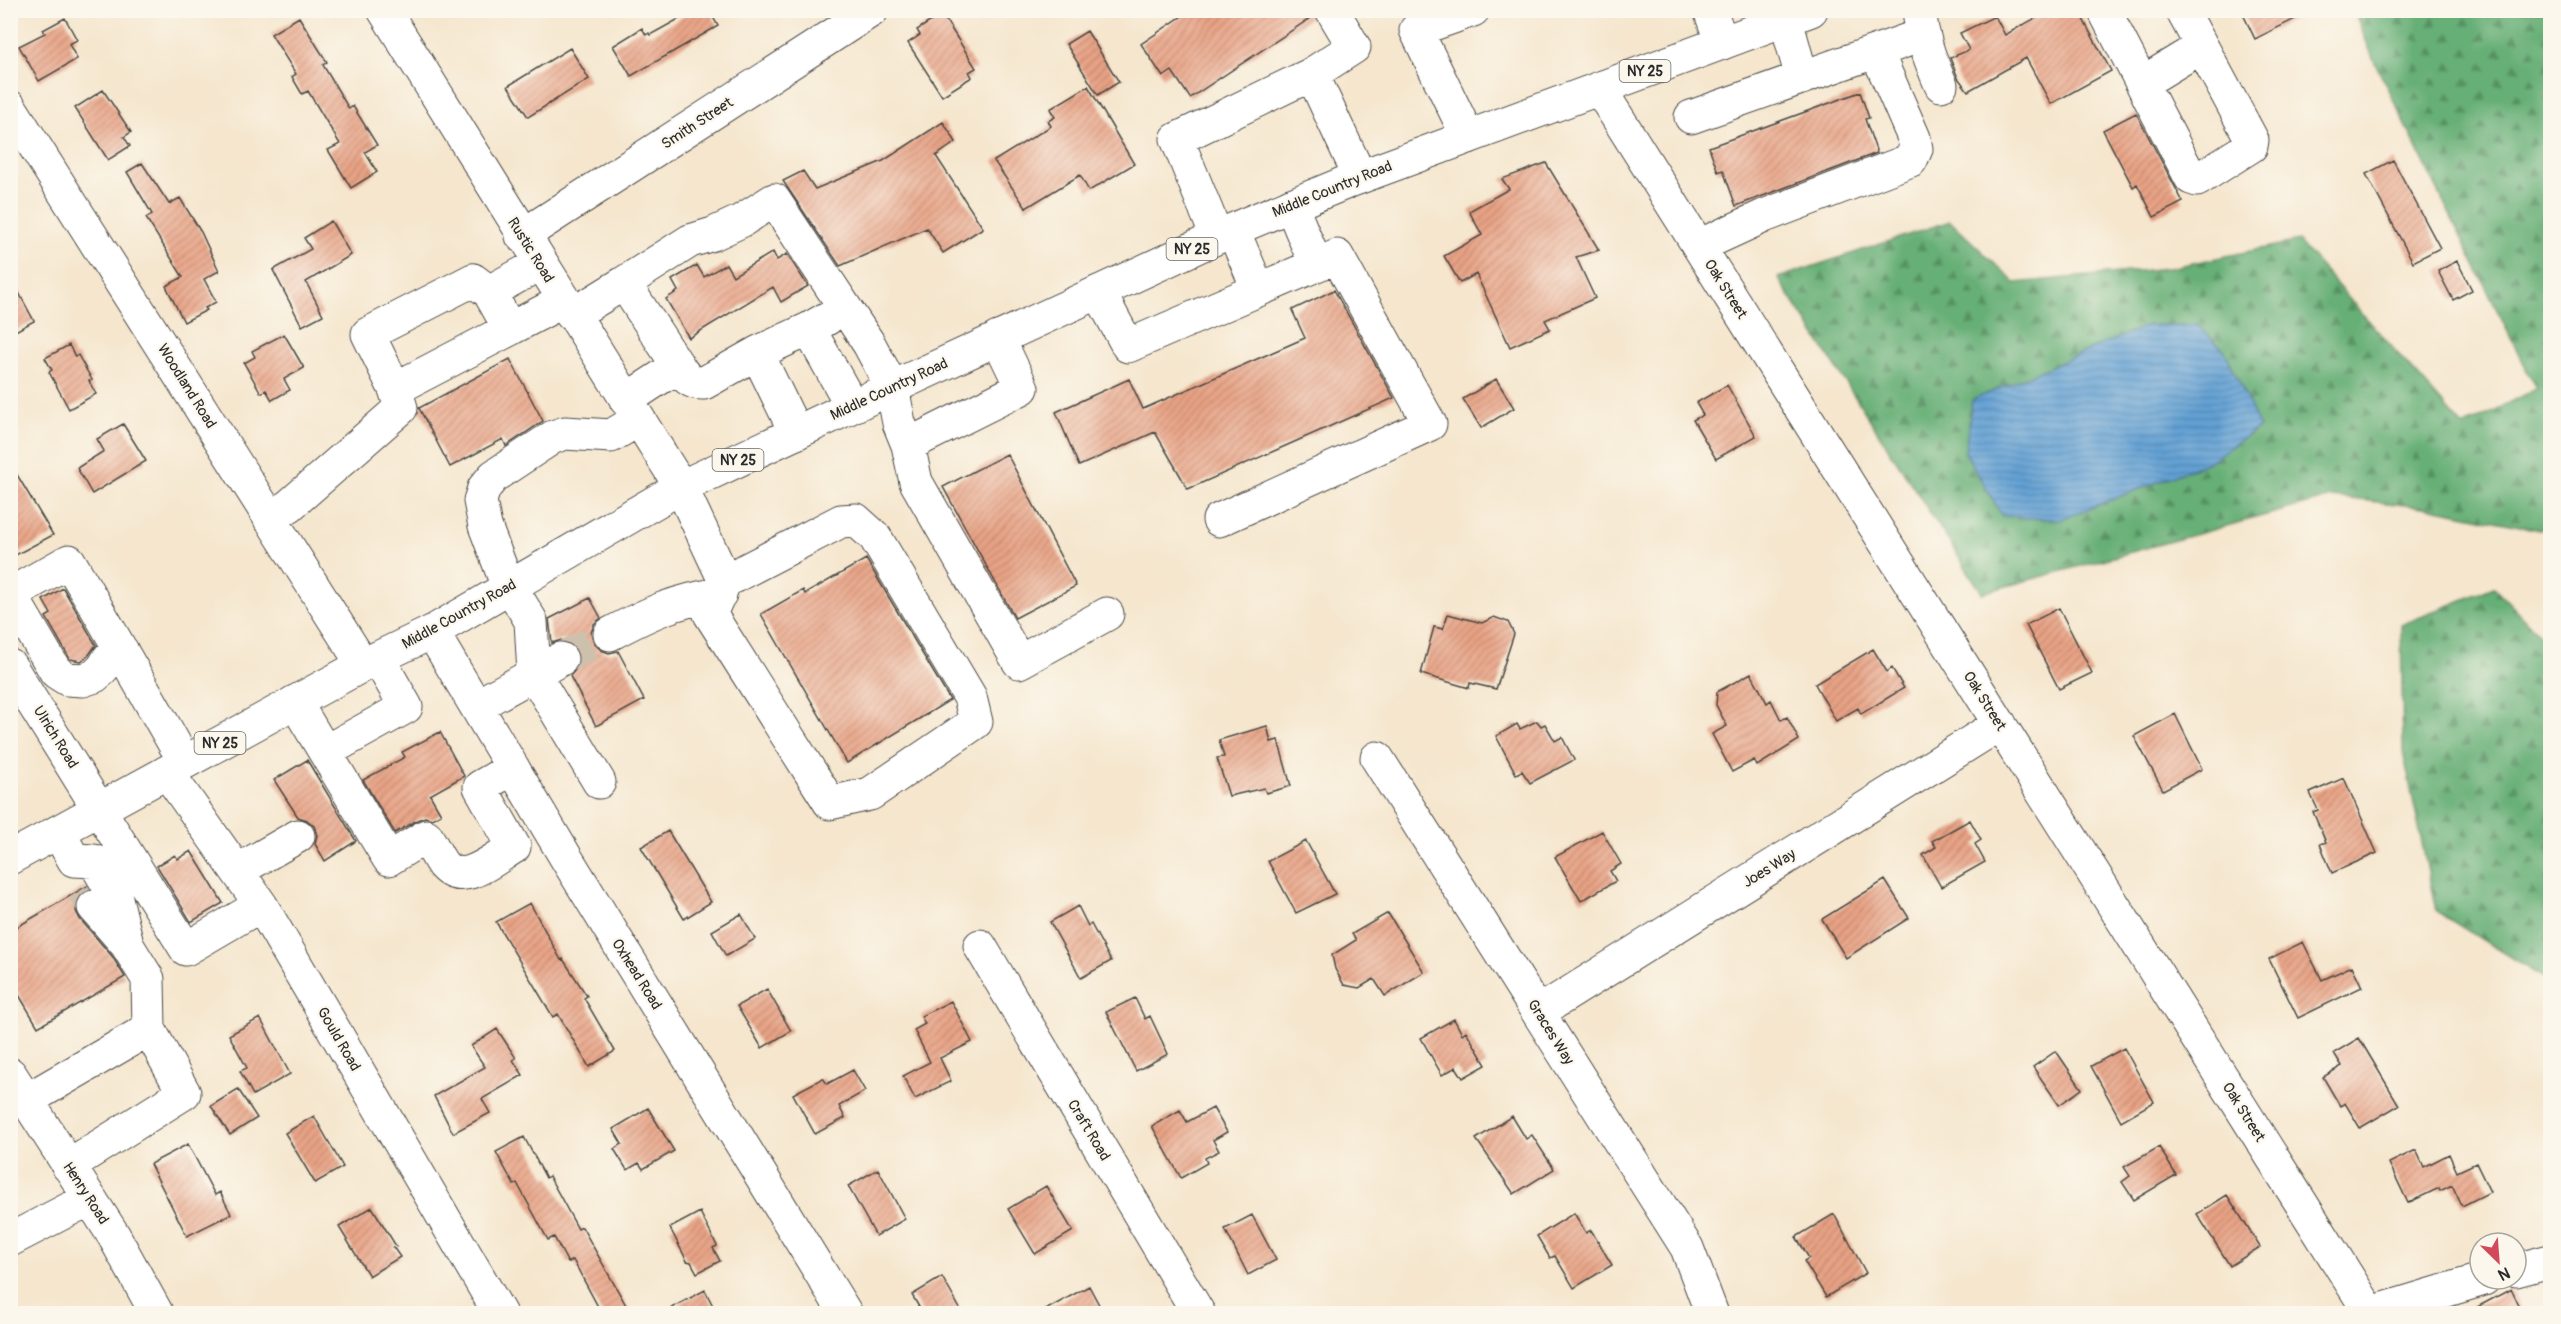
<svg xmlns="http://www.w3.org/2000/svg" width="2561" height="1324" font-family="Pangolin,sans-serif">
<defs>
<pattern id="forest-firs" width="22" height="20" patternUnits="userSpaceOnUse" patternTransform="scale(1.5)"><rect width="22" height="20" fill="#66af76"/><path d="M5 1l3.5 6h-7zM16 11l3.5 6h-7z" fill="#548f61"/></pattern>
<pattern id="water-rules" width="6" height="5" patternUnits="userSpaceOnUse" patternTransform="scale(1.5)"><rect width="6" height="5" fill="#62a0d4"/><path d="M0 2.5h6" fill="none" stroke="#5183ac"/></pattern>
<pattern id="building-hatch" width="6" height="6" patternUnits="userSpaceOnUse" patternTransform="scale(1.5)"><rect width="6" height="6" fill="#e9a385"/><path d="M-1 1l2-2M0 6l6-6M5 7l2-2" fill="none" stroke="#bd856d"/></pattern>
</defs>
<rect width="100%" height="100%" fill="#fbf7ec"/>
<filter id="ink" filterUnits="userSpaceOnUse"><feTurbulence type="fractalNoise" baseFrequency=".0167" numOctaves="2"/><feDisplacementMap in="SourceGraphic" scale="12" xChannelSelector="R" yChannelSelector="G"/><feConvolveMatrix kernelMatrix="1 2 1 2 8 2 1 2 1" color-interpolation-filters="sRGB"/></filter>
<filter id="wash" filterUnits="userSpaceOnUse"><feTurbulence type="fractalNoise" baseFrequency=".008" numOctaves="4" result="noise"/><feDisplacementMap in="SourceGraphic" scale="24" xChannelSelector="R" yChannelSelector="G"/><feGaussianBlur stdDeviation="1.35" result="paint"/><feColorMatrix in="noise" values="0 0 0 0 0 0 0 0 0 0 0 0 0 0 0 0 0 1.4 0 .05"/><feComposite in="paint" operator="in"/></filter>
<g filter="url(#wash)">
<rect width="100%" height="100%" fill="#f5e6cd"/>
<!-- forest -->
<path fill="url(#forest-firs)" stroke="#486d50" stroke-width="1.5" d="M 2354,11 L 2550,11 L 2550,526 L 2539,530 L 2432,508 L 2332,497 L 1982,593 L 1778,278 L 1950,221 L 2015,283 L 2169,268 L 2298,241 L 2463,427 L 2536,389 L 2375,63 Z
M 2494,587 L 2550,646 L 2550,982 L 2436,911 L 2403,751 L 2401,625 Z"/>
<!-- water -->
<path fill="url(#water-rules)" stroke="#466680" stroke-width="1.5" d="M 2148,325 L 2197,325 L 2225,351 L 2260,427 L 2207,463 L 2059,520 L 2002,516 L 1965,452 L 1972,400 Z"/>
<g id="blocks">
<!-- building -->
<path fill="url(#building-hatch)" d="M 695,10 L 709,10 L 718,26 L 631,76 L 613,46 L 642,28 L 646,35 L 649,33 L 650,35 Z
M 1191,10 L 1313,10 L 1315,15 L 1190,98 L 1172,71 L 1163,77 L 1141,44 Z
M 2050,10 L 2078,10 L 2111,71 L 2051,104 L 2026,58 L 1968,91 L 1958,78 L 1950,58 L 1969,50 L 1960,33 L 1995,16 L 2005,35 Z
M 2241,10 L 2313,10 L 2255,39 Z
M 942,14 L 976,68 L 969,72 L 972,77 L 942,96 L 908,43 L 920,35 L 917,30 Z
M 299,17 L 327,62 L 323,65 L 349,109 L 353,106 L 377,145 L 365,152 L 377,172 L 351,188 L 328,150 L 340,144 L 308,91 L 302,94 L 292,77 L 296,74 L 271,34 Z
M 65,18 L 77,40 L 69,44 L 77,59 L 39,81 L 19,46 L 45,33 L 43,30 Z
M 1087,31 L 1119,82 L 1098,95 L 1066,44 Z
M 570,48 L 589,79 L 528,117 L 508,86 Z
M 1088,86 L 1134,164 L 1089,191 L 1080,175 L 1026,208 L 994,161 L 1051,126 L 1048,121 L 1055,117 L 1050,109 Z
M 103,90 L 131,132 L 124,137 L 130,146 L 108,160 L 75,108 Z
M 1860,92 L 1869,118 L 1865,119 L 1877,153 L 1736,206 L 1723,170 L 1718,172 L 1709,147 Z
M 2136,113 L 2183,202 L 2154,217 L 2137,184 L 2133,187 L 2103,130 Z
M 943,122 L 956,142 L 936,156 L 983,228 L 943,253 L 927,228 L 840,266 L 783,181 L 803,171 L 815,189 L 883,161 Z
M 2393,160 L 2440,248 L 2413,262 L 2366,174 Z
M 142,163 L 169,204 L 180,198 L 201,232 L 219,271 L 204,279 L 216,302 L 205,308 L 207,310 L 184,322 L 166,286 L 183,277 L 146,218 L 152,214 L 127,172 Z
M 1546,163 L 1599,250 L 1576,257 L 1595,298 L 1545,320 L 1550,329 L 1510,347 L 1476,274 L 1460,283 L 1444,256 L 1482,235 L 1469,211 L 1509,189 L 1502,179 Z
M 331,221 L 351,255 L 306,282 L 323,315 L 302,326 L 273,270 L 311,249 L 304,238 Z
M 773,252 L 777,260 L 787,254 L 808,286 L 781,302 L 773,287 L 689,338 L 666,299 L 678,291 L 672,280 L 697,265 L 704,277 L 726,264 L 733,276 Z
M 2457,261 L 2472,290 L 2453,300 L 2438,271 Z
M 10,276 L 34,321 L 10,334 Z
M 1334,290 L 1394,398 L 1188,489 L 1155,432 L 1079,466 L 1056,412 L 1129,379 L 1143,409 L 1305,338 L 1292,310 Z
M 284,334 L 304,368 L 284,379 L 290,390 L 272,400 L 266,390 L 261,393 L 244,363 L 255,357 L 252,351 Z
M 69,345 L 75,357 L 78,355 L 92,380 L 89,381 L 96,394 L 69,409 L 49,372 L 52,370 L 45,358 Z
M 510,359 L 543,421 L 506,446 L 503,439 L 450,467 L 419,408 Z
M 1496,379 L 1514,408 L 1481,428 L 1463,399 Z
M 1727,385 L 1756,436 L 1716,459 L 1693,420 L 1703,415 L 1696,403 Z
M 123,424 L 146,461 L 92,494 L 77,468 L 104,451 L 97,439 Z
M 1007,454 L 1076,586 L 1015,618 L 943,487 Z
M 10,463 L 53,535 L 10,558 Z
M 866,559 L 950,700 L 847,763 L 761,614 L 803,590 L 805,594 Z
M 63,588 L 96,645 L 88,656 L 81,661 L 70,659 L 46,617 L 51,614 L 43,600 Z
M 590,598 L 601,618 L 594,624 L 591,633 L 594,643 L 601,650 L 609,653 L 618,651 L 644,700 L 596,726 L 570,676 L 577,668 L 580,660 L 578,650 L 570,643 L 561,640 L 552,643 L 549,619 Z
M 2059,608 L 2092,673 L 2059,689 L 2026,625 Z
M 1448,614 L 1482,623 L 1494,617 L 1508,622 L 1514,634 L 1496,689 L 1470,683 L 1469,688 L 1421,674 L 1434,627 L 1443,629 Z
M 1873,649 L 1887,672 L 1892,668 L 1904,688 L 1861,714 L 1858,708 L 1836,721 L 1815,684 Z
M 1751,673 L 1767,703 L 1771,700 L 1781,720 L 1787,717 L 1799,740 L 1757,766 L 1754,760 L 1732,772 L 1712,734 L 1727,726 L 1716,705 L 1717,692 Z
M 2175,714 L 2202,769 L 2163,790 L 2134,736 Z
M 1537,721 L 1541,726 L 1545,724 L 1555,741 L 1562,737 L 1574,760 L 1530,783 L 1522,771 L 1516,774 L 1496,736 L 1517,724 L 1520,729 Z
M 1267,726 L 1271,742 L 1278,740 L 1291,786 L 1266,793 L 1264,788 L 1229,796 L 1217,758 L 1224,757 L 1219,740 Z
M 440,732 L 464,776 L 430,795 L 441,814 L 432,819 L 425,817 L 417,820 L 395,833 L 363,780 L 405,757 L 402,752 Z
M 307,760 L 356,841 L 325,861 L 315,844 L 317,835 L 314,826 L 307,820 L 298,817 L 274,780 Z
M 2344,778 L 2377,853 L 2332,873 L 2320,844 L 2326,842 L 2313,812 L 2318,810 L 2310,793 Z
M 1970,820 L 1981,840 L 1975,844 L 1985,862 L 1941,887 L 1923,855 L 1936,847 L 1932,841 Z
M 668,831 L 711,902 L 684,919 L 641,847 Z
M 1602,831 L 1621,864 L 1610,871 L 1616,881 L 1581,901 L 1555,857 Z
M 1306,841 L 1335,894 L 1296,913 L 1268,861 Z
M 191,851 L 223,903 L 191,922 L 157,866 L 175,855 L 178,859 Z
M 1885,880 L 1909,918 L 1846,958 L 1822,919 Z
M 87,886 L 89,889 L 81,893 L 77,900 L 76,911 L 80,919 L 112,956 L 125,977 L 38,1027 L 10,980 L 10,931 Z
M 530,903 L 561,960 L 563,959 L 587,996 L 584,998 L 615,1051 L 589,1067 L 558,1014 L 553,1017 L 496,922 Z
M 1078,906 L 1088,926 L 1091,924 L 1111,961 L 1081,978 L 1050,922 Z
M 1388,913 L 1424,972 L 1385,996 L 1374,979 L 1359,988 L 1344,985 L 1335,969 L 1332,955 L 1356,940 L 1352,934 Z
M 741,914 L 755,939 L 726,956 L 712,931 Z
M 2303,942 L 2322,980 L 2352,966 L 2362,987 L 2298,1018 L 2269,959 Z
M 767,989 L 791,1031 L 762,1048 L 737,1006 Z
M 1135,998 L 1145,1019 L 1150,1016 L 1168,1054 L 1136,1071 L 1106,1012 Z
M 951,1001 L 972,1042 L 940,1058 L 951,1081 L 915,1099 L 903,1076 L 930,1062 L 914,1030 L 925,1024 L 921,1016 Z
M 260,1018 L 290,1074 L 253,1095 L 240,1071 L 247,1068 L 229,1035 Z
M 1454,1019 L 1462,1034 L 1466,1031 L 1486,1065 L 1463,1078 L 1456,1067 L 1442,1075 L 1421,1038 Z
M 497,1029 L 516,1058 L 513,1060 L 523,1075 L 482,1099 L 490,1113 L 453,1133 L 434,1096 L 485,1067 L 471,1046 Z
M 2359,1038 L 2399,1105 L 2360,1128 L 2345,1103 L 2340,1106 L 2323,1077 L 2342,1066 L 2334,1053 Z
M 2124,1048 L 2154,1102 L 2121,1121 L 2091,1066 Z
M 2056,1051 L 2082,1089 L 2059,1105 L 2033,1067 Z
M 853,1070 L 865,1091 L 839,1106 L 845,1118 L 815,1134 L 793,1094 L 823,1078 L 827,1084 Z
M 238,1089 L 257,1118 L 230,1135 L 211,1106 Z
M 648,1108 L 674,1151 L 643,1169 L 639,1163 L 627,1170 L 614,1149 L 622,1144 L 613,1129 Z
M 1213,1108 L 1227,1132 L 1213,1140 L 1219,1151 L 1205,1158 L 1207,1163 L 1181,1178 L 1152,1126 L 1180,1110 L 1187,1122 Z
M 314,1116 L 343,1167 L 315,1183 L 285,1133 Z
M 1512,1116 L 1526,1139 L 1532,1135 L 1554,1169 L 1514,1194 L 1476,1139 Z
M 524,1137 L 546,1178 L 549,1176 L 578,1229 L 582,1227 L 631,1314 L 602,1314 L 573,1260 L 568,1263 L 554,1237 L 548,1240 L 517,1183 L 514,1185 L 496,1152 Z
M 188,1144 L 215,1195 L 220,1192 L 231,1214 L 187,1236 L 150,1164 Z
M 2159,1147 L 2176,1175 L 2134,1200 L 2122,1182 L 2130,1176 L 2124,1167 Z
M 2416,1150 L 2424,1167 L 2449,1154 L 2457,1172 L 2476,1163 L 2490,1192 L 2462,1206 L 2452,1185 L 2440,1191 L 2439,1188 L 2408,1203 L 2389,1163 Z
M 878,1169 L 905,1219 L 876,1236 L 848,1186 Z
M 1046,1186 L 1073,1231 L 1035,1254 L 1008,1209 Z
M 2227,1195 L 2260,1247 L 2230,1266 L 2197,1214 Z
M 372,1207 L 396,1246 L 393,1247 L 400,1257 L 369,1276 L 339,1227 Z
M 700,1212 L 717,1246 L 713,1248 L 720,1261 L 697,1273 L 691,1262 L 687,1261 L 670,1228 Z
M 1574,1213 L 1586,1233 L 1591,1230 L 1612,1265 L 1574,1288 L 1555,1256 L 1550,1258 L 1537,1236 Z
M 1834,1214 L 1866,1273 L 1826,1297 L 1804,1261 L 1809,1258 L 1796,1237 Z
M 1252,1215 L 1276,1260 L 1248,1275 L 1225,1229 Z
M 942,1277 L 963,1314 L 923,1314 L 912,1295 Z
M 1089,1286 L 1104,1314 L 1038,1314 Z
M 2511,1289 L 2523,1314 L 2464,1314 Z
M 705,1290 L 717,1314 L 660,1314 Z"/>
</g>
</g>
<g filter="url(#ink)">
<use href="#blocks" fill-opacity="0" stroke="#494743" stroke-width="1.5"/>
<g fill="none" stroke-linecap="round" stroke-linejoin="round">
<!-- minor-tunnel -->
<path stroke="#cdc1ad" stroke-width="33" stroke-dasharray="33 16" stroke-linecap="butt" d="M 561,659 L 610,634
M 83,889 L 94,907"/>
<defs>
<path id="minor" d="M 384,10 L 681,487 L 725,581
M 1710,10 L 1722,43
M 1919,10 C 1922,38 1930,60 1941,85
M 2104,10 L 2191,178 L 2197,180 L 2251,146 L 2252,140 L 2182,10
M 1786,20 L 1802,78
M 1312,74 L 1354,47 L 1332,10
M 2142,83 L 2201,47
M 1599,88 L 2371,1314
M 10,107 L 363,665
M 1691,117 L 1922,35
M 1468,137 L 1416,30 L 1473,10
M 1291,205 L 1316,265
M 1233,230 L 1258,289
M 522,236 L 872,10
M 1217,237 L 1177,139 L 1312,74 L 1360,177
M 1699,246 L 1764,216 L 1911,160 L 1916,149 L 1914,138 L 1877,53
M 540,264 L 489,292 L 510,329 L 563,301
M 489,292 L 473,280 L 368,334 L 395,389 L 510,329
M 1099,292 L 1128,346 L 1337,256 L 1430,424 L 1219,520
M 572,315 L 624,283
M 828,318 L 809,329 L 852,406
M 678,366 C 685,377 690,384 704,383 L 757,353
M 626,400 L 678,366 L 624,283 L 690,241 L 713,234 L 741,221 L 774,200 L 869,344 L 892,387 L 899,423 L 908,445 L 1022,388 L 998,338
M 796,433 L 757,353 L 809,329
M 908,445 L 916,482 L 1019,662 L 1107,614
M 270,519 L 289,506 L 401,408 L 395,389
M 856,520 L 875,537 L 970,697 L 976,722 L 870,794 L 830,803 L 710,614 L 725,581 L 841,521 Z
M 508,587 L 485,526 L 480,501 L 484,488 L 494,476 L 553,437 L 565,433 L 611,436 L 638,420
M 432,632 L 568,861 L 846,1314
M 610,634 C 649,613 675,601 720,594
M 122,651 L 109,658 L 103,668 L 95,676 L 83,680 L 67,679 L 56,672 L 18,607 L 17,598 L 21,588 L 69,561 C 105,622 140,683 175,745
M 561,659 L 534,674 L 599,782
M 10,666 L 186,949 L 261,905
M 295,702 L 389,859 L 426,836 C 432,845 437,857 443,865 C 463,888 495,858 514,847 L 480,787 L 513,768
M 476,706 L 534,674 L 531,621 L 510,586
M 325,752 L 406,707 L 378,658
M 1377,758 L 1687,1248 L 1712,1314
M 167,772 L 261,905 L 500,1314
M 58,832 L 74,860 L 94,861 L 116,898 L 126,940
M 237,871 L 298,836
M 980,946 L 1199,1314
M 1539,1012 L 2000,724
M 10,1074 L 114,1236 L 157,1314
M 27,1100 L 149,1029
M 68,1166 L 184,1093 L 149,1029 L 148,979 L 127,945 L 94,907
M 10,1240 L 89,1199
M 2516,1270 L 2550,1261
M 2371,1313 L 2484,1279"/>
<path id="major" d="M 10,858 L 363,665 L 432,632 L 681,487 L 889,389 L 1246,224 L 1352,180 L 1811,10"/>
</defs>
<!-- minor casing -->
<use href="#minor" stroke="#494743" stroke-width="35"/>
<!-- major casing -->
<use href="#major" stroke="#494743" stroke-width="35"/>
<!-- minor -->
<use href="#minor" stroke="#fff" stroke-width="33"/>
<!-- major -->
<use href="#major" stroke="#fff" stroke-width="33"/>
</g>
</g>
<g text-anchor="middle" stroke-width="4.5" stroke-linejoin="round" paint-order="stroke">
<!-- shield labels -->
<g fill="#fbf7ec" stroke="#696865" stroke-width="1.5">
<rect x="1619.5" y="60" width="51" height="22" rx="4.5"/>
<rect x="1166.5" y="238" width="51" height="22" rx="4.5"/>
<rect x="712.5" y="449" width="51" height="22" rx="4.5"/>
<rect x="194.5" y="732" width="51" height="22" rx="4.5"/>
</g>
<g font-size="14" font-weight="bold" fill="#2b2b2b">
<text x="1645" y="76">NY 25</text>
<text x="1192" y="254">NY 25</text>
<text x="738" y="465">NY 25</text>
<text x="220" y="748">NY 25</text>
</g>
<!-- street labels -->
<g font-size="15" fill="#2b2b2b" stroke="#fbf7ec">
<text transform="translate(697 123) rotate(-33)" y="5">Smith Street</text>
<text transform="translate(1332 189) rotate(-22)" y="5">Middle Country Road</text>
<text transform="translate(531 250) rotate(58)" y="5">Rustic Road</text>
<text transform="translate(1726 289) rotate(58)" y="5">Oak Street</text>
<text transform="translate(187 386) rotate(58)" y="5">Woodland Road</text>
<text transform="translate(889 389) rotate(-25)" y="5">Middle Country Road</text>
<text transform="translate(459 614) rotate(-29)" y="5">Middle Country Road</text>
<text transform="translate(1985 701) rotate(58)" y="5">Oak Street</text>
<text transform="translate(56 737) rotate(58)" y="5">Ulrich Road</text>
<text transform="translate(1769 868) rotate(-32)" y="5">Joes Way</text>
<text transform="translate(637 974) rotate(58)" y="5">Oxhead Road</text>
<text transform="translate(1551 1032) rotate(58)" y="5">Graces Way</text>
<text transform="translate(339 1039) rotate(60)" y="5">Gould Road</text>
<text transform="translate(2244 1112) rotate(58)" y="5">Oak Street</text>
<text transform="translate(1089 1130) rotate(59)" y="5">Craft Road</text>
<text transform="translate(86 1193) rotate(57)" y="5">Henry Road</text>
</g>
</g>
<!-- margin -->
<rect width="2561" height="1324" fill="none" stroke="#fbf7ec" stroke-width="36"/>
<!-- north arrow -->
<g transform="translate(2498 1261) rotate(155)"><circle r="28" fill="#fbf7ec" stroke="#a8a59f" stroke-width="1.5"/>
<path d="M0-4.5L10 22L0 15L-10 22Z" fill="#d1495b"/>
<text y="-9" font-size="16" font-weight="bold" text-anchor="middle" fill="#2b2b2b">N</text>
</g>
</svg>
